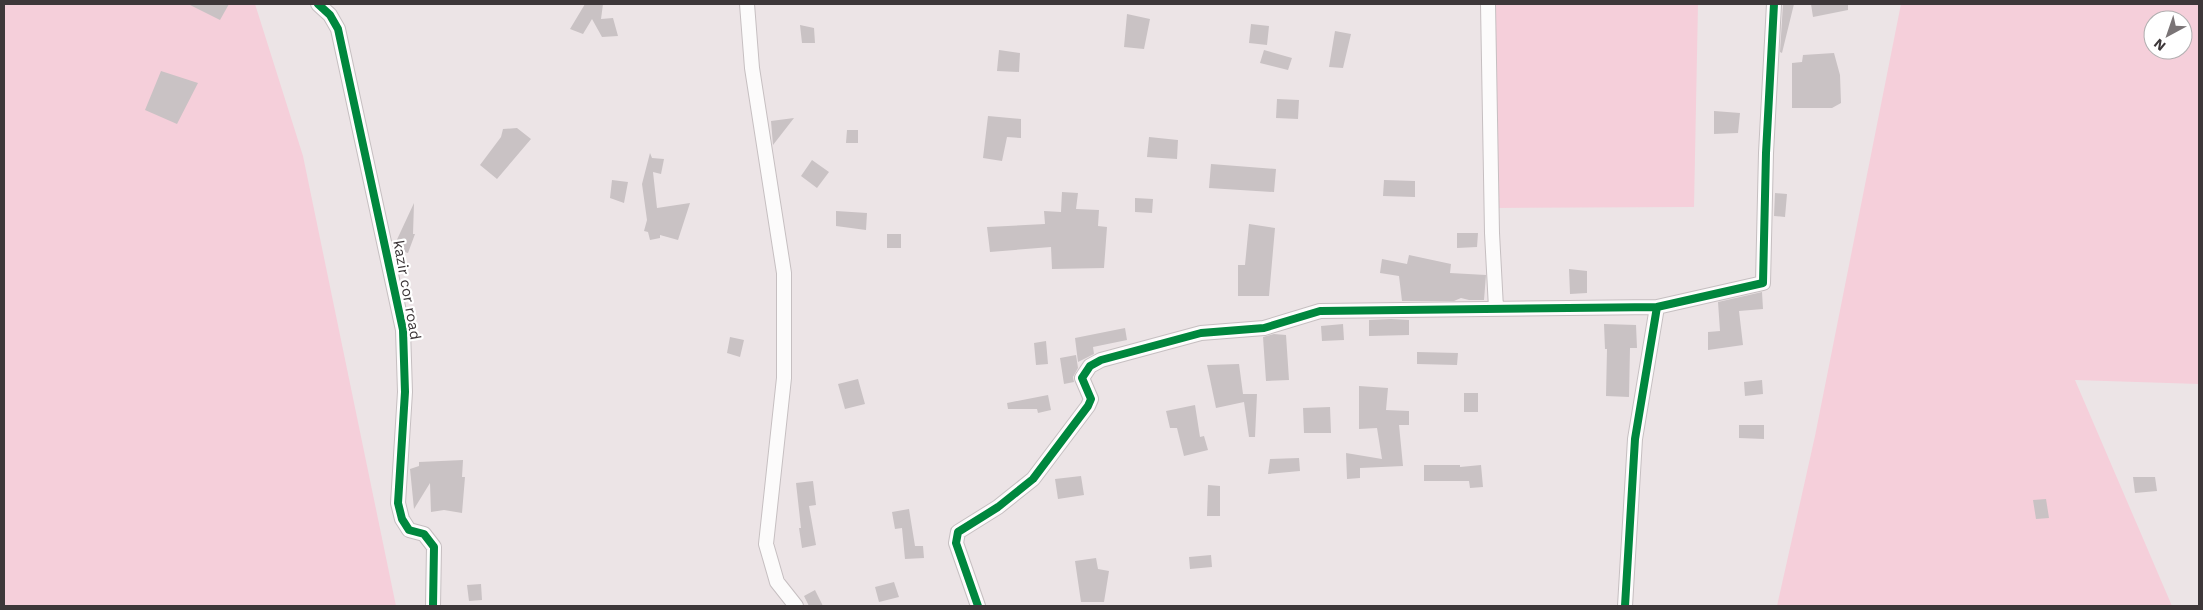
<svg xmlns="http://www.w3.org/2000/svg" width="2203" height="610" font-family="'Work Sans',sans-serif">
<rect width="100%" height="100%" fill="#ece4e6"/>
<!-- green -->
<path fill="#f5cfda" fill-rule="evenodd" d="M 4,4 L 255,4 L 303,156 L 396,606 L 4,606 Z
M 1492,4 L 1698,4 L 1694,207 L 1496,208 Z
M 1901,4 L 2199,4 L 2199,384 L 2075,380 L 2172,606 L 1777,606 L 1815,436 ZM 2153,20 L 2183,20 L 2183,50 L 2153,50 Z"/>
<!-- building -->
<path fill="#c9c2c4" d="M 188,4 L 229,4 L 220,20 Z
M 585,4 L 603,4 L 601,19 L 613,18 L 618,36 L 602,37 L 592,19 L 583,34 L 570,29 Z
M 1783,4 L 1794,4 L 1782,53 L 1780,52 Z
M 1811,4 L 1848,4 L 1848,10 L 1813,17 Z
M 1127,14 L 1150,19 L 1144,49 L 1124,47 Z
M 1251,24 L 1269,26 L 1267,45 L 1249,43 Z
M 800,25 L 814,28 L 815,43 L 802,43 Z
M 1335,31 L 1351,34 L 1343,68 L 1329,67 Z
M 999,50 L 1020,53 L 1019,72 L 997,71 Z
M 1264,50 L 1292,58 L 1288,70 L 1260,63 Z
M 1834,53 L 1840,75 L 1841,103 L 1832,108 L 1792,108 L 1792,63 L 1802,62 L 1803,55 Z
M 161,71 L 198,83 L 177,124 L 145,110 Z
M 1277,99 L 1299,100 L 1298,119 L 1276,118 Z
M 1714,111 L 1740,113 L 1738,133 L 1714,134 Z
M 988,116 L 1021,119 L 1021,138 L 1007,137 L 1002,161 L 983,158 Z
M 794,118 L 773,145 L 771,121 Z
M 517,128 L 531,139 L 497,179 L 480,165 L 501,137 L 503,129 Z
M 847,130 L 858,130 L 858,143 L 846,143 Z
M 1149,137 L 1178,140 L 1177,159 L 1147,157 Z
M 650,153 L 652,158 L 664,159 L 661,174 L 653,172 L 657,208 L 690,203 L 678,240 L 660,235 L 660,238 L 650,240 L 648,232 L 644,231 L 647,220 L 642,184 Z
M 812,160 L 829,172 L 817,188 L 801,176 Z
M 1211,164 L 1276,169 L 1274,192 L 1209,188 Z
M 612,180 L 628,182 L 624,203 L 610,198 Z
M 1384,180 L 1415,181 L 1415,197 L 1383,196 Z
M 1062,192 L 1078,193 L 1076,209 L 1099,210 L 1098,226 L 1107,227 L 1104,268 L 1052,269 L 1051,247 L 990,252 L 987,227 L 1045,224 L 1044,211 L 1061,212 Z
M 1775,193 L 1787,194 L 1785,217 L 1774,216 Z
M 1135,198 L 1153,199 L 1152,213 L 1135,212 Z
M 414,203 L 413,234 L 415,234 L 408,253 L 394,249 L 394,246 Z
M 836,211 L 867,213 L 866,230 L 836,226 Z
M 1249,224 L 1275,228 L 1269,296 L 1238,296 L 1238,265 L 1245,265 Z
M 1457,233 L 1478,233 L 1477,247 L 1457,248 Z
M 887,234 L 901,234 L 901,248 L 887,248 Z
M 1409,255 L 1451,264 L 1450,273 L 1486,275 L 1484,300 L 1469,300 L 1461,298 L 1454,301 L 1402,301 L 1399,276 L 1380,273 L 1382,259 L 1407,264 Z
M 1569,269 L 1587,271 L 1587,293 L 1570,294 Z
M 1762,292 L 1763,309 L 1739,311 L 1743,345 L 1708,350 L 1708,332 L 1720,331 L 1718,302 Z
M 1391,319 L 1409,320 L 1409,335 L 1369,336 L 1369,320 Z
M 1343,324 L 1344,340 L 1322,341 L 1321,326 Z
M 1604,324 L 1636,325 L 1637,348 L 1630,348 L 1629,397 L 1606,396 L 1607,349 L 1605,349 Z
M 1125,328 L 1127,340 L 1093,347 L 1094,354 L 1078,362 L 1075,338 Z
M 1274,334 L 1286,335 L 1289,380 L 1266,381 L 1263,337 Z
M 730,337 L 744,340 L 740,357 L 727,353 Z
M 1046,341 L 1048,364 L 1036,365 L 1034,343 Z
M 1417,352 L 1458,353 L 1457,365 L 1417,364 Z
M 1076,355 L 1078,368 L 1073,377 L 1074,382 L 1064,384 L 1060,358 Z
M 1239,364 L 1243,394 L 1257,394 L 1255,437 L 1249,437 L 1244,402 L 1216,408 L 1207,365 Z
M 858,379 L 865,404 L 845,409 L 838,384 Z
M 1762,380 L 1763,394 L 1745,396 L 1744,382 Z
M 1359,386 L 1388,388 L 1386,410 L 1409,411 L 1409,425 L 1399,425 L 1403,466 L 1360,468 L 1360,478 L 1347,479 L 1346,453 L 1382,459 L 1377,428 L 1359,429 Z
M 1464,393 L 1478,393 L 1478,412 L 1464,412 Z
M 1048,395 L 1051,410 L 1038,413 L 1037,409 L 1008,409 L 1007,403 Z
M 1195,405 L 1200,437 L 1204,436 L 1208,450 L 1184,456 L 1177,428 L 1170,428 L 1166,411 Z
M 1330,407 L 1331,433 L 1304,433 L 1303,408 Z
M 1739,425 L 1764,425 L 1764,439 L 1739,438 Z
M 1299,458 L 1300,471 L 1268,474 L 1270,459 Z
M 463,460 L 462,477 L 465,477 L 462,513 L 444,510 L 431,512 L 430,483 L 414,509 L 410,469 L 419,466 L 419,462 Z
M 1424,465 L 1460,465 L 1460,467 L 1481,465 L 1483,487 L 1470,488 L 1469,481 L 1424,481 Z
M 1081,476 L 1084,495 L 1058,499 L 1055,479 Z
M 2133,477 L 2155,477 L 2157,491 L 2135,493 Z
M 813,481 L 816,505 L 809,506 L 816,545 L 802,548 L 799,528 L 801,528 L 796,483 Z
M 1208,485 L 1220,486 L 1220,516 L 1207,516 Z
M 2046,499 L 2049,518 L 2036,519 L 2033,500 Z
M 909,509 L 915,546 L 923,546 L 924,558 L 905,559 L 902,528 L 895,529 L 892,512 Z
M 1211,555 L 1212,567 L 1190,569 L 1189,557 Z
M 1096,558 L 1098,569 L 1109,571 L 1104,602 L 1081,602 L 1075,561 Z
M 894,582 L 899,597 L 879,602 L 875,587 Z
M 481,584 L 482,600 L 469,601 L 467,585 Z
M 815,590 L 823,606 L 809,606 L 804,596 Z"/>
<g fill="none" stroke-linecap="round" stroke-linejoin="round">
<defs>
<path id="minor" d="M 318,4 L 330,15 L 338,29 L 403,330 L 405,392 L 398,503 L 402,519 L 409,530 L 424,534 L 434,547 L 433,606
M 747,4 L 752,68 L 784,273 L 784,378 L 766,544 L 777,582 L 796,606
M 1488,4 L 1492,233 L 1496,308
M 978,606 L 956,543 L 958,532 L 998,507 L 1033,479 L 1088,406 L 1091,399 L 1082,378 L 1090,366 L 1101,360 L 1201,333 L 1264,328 L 1320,311 L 1657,307
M 1625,606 L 1635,439 L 1657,307 L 1763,283 L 1766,153 L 1774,4"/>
</defs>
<!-- minor casing -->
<use href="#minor" stroke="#c6bfc1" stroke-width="16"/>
<!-- minor -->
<use href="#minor" stroke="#fcfbfb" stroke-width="14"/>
<defs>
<path id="cycleway" d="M 318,4 L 330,15 L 338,29 L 403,330 L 405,392 L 398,503 L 402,519 L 409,530 L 424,534 L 434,547 L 433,606
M 978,606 L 956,543 L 958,532 L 998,507 L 1033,479 L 1088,406 L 1091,399 L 1082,378 L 1090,366 L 1101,360 L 1201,333 L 1264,328 L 1320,311 L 1657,307
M 1625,606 L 1635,439 L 1657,307 L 1763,283 L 1766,153 L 1774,4"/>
</defs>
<!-- cycleway casing -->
<use href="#cycleway" stroke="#fff" stroke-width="11"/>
<!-- cycleway -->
<use href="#cycleway" stroke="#00873e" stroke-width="8"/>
</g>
<g text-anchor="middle" stroke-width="4.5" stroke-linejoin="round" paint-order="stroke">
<!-- street labels -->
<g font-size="15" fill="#3d3739" stroke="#fff">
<text transform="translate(407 290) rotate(80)" y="5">kazir cor road</text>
</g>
</g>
<!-- border -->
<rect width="2203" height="610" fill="none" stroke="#3d3739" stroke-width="10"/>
<!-- north arrow -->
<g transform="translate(2168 35) rotate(220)"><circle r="24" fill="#ffffff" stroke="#b1afb0"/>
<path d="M0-4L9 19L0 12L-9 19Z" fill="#7a7476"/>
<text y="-8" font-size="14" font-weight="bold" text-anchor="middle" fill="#3d3739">N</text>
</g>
</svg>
